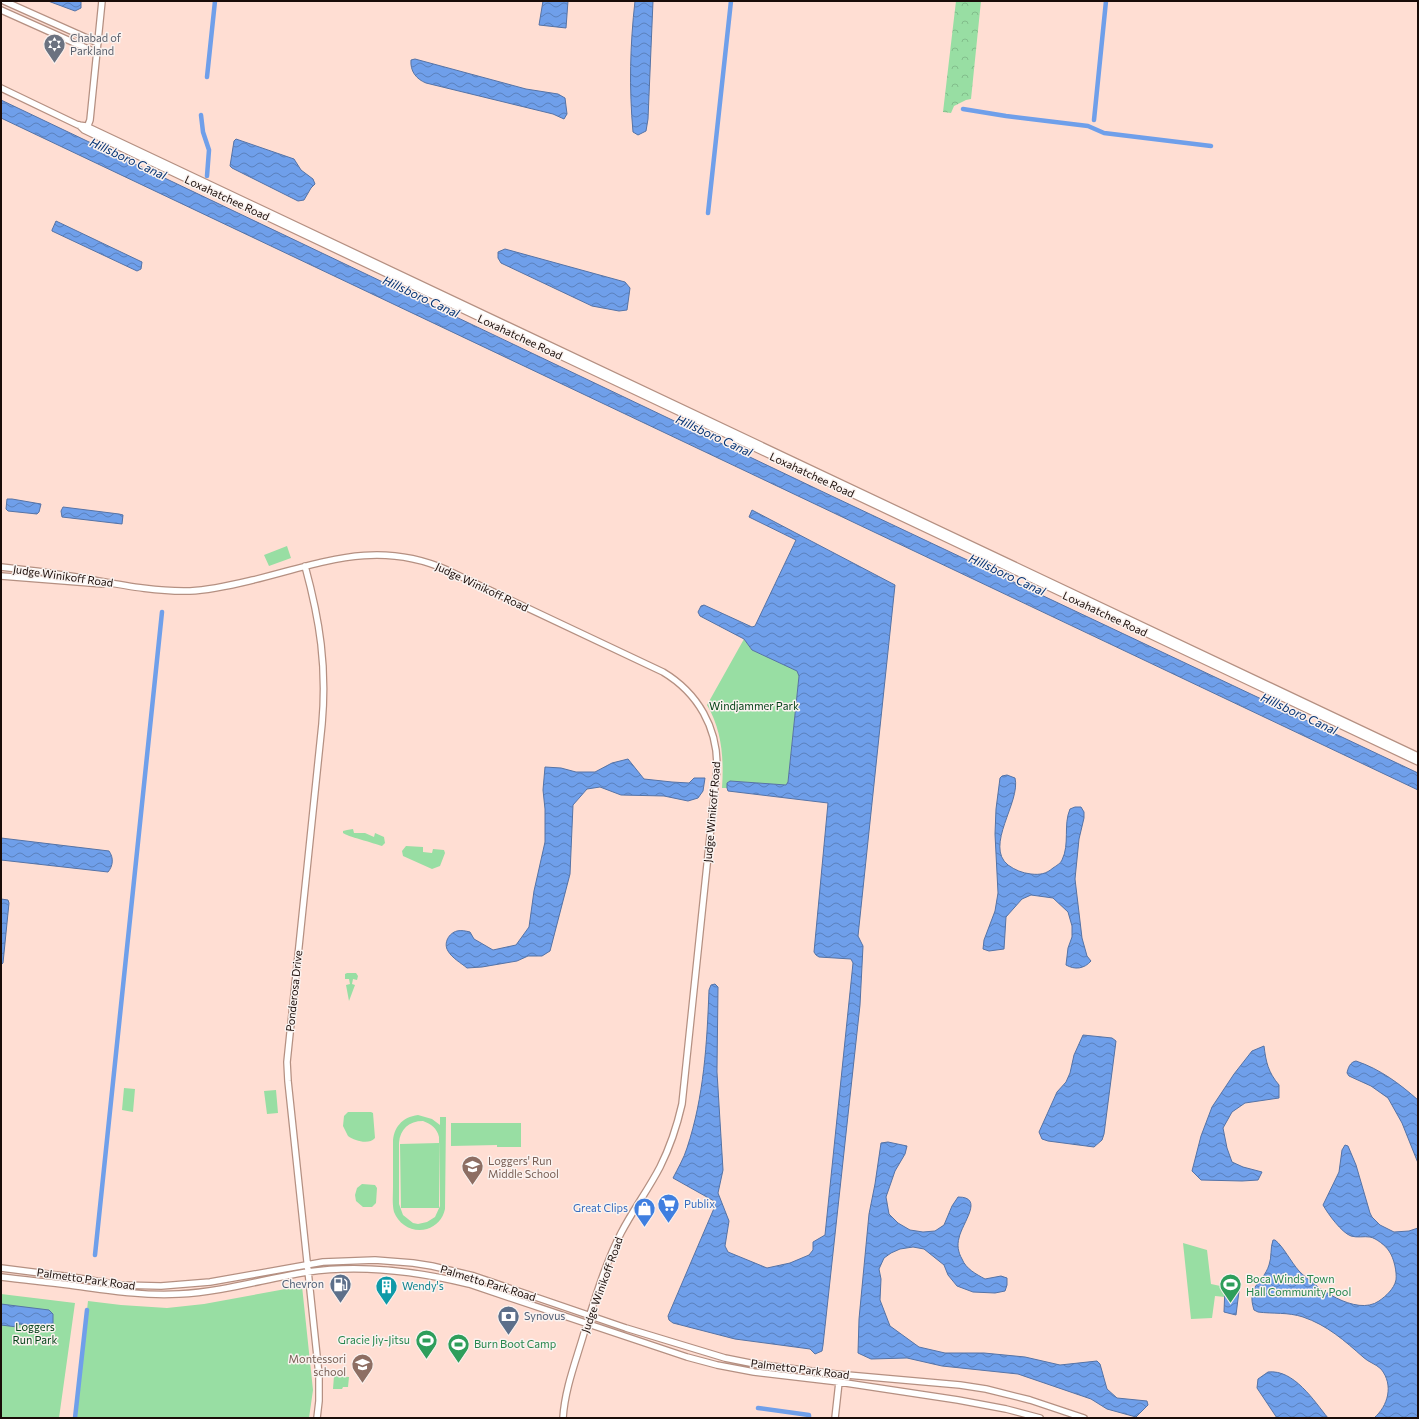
<svg xmlns="http://www.w3.org/2000/svg" width="1419" height="1419" font-family="Commissioner,sans-serif">
<defs>
<pattern id="forest-crowns" width="20" height="18" patternUnits="userSpaceOnUse"><rect width="20" height="18" fill="#98dea3"/><path d="M2 6a3 3 0 1 1 6 0M12 15a3 3 0 1 1 6 0" fill="none" stroke="#82bd8b"/></pattern>
<pattern id="water-waves" width="16" height="10" patternUnits="userSpaceOnUse"><rect width="16" height="10" fill="#6f9fea"/><path d="M0 5q4-4 8 0t8 0" fill="none" stroke="#5a80bc"/></pattern>
</defs>
<rect width="100%" height="100%" fill="#ffded3"/>
<!-- green -->
<path fill="#98dea3" fill-rule="evenodd" d="M 287,546 L 291,558 L 269,566 L 264,555 Z
M 744,639 L 752,650 L 798,671 L 799,676 L 788,782 L 786,785 L 730,781 L 727,783 L 727,788 L 722,788 C 724,759 722,730 707,705 Z
M 353,829 L 354,833 L 365,833 L 374,837 L 375,833 L 384,837 L 385,843 L 382,846 C 374,843 346,836 343,833 L 343,831 L 347,830 Z
M 406,846 L 423,847 L 423,852 L 432,853 L 433,849 L 444,850 L 445,853 L 440,866 L 432,869 L 403,856 L 402,851 Z
M 347,973 L 356,973 L 358,976 L 357,980 L 353,979 L 352,984 L 355,985 L 349,1001 L 346,985 L 350,984 L 349,979 L 345,979 L 345,974 Z
M 124,1088 L 135,1089 L 133,1112 L 122,1110 Z
M 276,1090 L 278,1113 L 267,1114 L 264,1091 Z
M 348,1112 L 371,1112 L 373,1113 L 375,1138 C 369,1145 355,1141 348,1136 L 343,1126 L 344,1116 Z
M 418,1115 L 432,1119 L 440,1125 L 440,1117 L 446,1117 L 445,1209 C 443,1219 436,1226 427,1229 C 413,1233 399,1225 394,1212 C 392,1204 393,1195 393,1187 C 393,1173 393,1158 393,1143 C 393,1128 402,1117 418,1115 ZM 423,1121 C 431,1124 437,1128 439,1137 L 440,1206 L 435,1217 L 427,1222 L 418,1224 L 413,1223 L 403,1215 L 399,1204 L 399,1143 C 400,1129 409,1121 423,1121 Z
M 451,1123 L 521,1123 L 521,1147 L 497,1147 L 497,1145 L 451,1146 Z
M 439,1143 L 439,1208 L 401,1208 L 400,1144 Z
M 362,1184 L 375,1185 L 377,1188 L 376,1203 L 372,1207 L 363,1207 L 356,1201 L 355,1195 L 357,1188 Z
M 1183,1243 L 1207,1250 L 1211,1284 L 1225,1287 L 1225,1297 L 1215,1296 L 1212,1318 L 1191,1319 Z
M 302,1286 L 313,1390 L 309,1418 L 75,1418 L 88,1301 L 121,1305 L 167,1308 L 204,1304 Z
M 1,1294 L 75,1303 L 59,1418 L 1,1418 Z
M 334,1376 L 349,1377 L 348,1387 L 343,1387 L 342,1389 L 333,1389 Z"/>
<!-- forest -->
<path fill="url(#forest-crowns)" d="M 956,1 L 981,1 L 971,99 L 966,100 L 954,106 L 951,113 L 943,112 Z"/>
<!-- water -->
<path fill="url(#water-waves)" stroke="#5573a6" d="M 48,1 L 81,1 L 81,8 L 75,11 Z
M 543,1 L 568,1 L 566,28 L 539,25 Z
M 635,1 L 653,1 L 648,119 L 646,131 L 638,135 L 633,132 C 629,88 630,45 635,1 Z
M 415,59 L 526,89 L 558,94 L 565,98 L 567,114 L 564,119 L 553,114 L 426,83 C 416,79 410,71 411,60 Z
M 1,100 L 819,490 L 1418,773 L 1418,790 L 1,118 Z
M 236,139 L 294,159 L 301,170 L 313,179 L 315,184 L 311,188 L 304,200 L 298,201 L 232,168 L 230,166 L 234,141 Z
M 56,221 L 142,262 L 141,269 L 137,271 L 52,231 L 52,230 Z
M 505,249 L 625,282 L 630,288 L 627,310 L 619,311 L 592,306 L 501,263 L 498,258 L 498,252 Z
M 7,499 L 12,499 L 41,504 L 39,512 L 37,514 L 8,511 L 6,509 Z
M 63,507 L 119,514 L 123,515 L 122,524 L 62,517 L 61,511 Z
M 752,510 L 895,585 L 858,936 L 863,946 L 860,1005 L 823,1345 L 822,1351 L 815,1354 L 810,1349 L 735,1339 L 673,1323 L 669,1320 L 668,1316 L 715,1206 L 714,1201 L 673,1178 C 678,1168 684,1158 687,1148 C 704,1097 707,1043 709,990 L 711,985 L 715,984 L 718,987 L 717,1072 L 723,1170 L 718,1193 L 729,1221 L 725,1246 L 728,1252 L 767,1268 L 790,1263 L 809,1255 L 813,1250 L 813,1242 L 825,1235 L 853,963 L 851,959 L 819,957 L 816,955 L 814,952 L 828,803 L 728,791 L 727,788 L 727,783 L 730,781 L 786,785 L 788,782 L 799,676 L 797,671 L 752,650 L 744,639 L 700,616 L 698,612 L 701,606 L 704,605 L 752,627 L 755,626 L 796,540 L 749,517 Z
M 628,759 L 644,779 L 672,782 L 689,783 L 694,778 L 705,778 L 703,791 L 698,798 L 688,801 L 664,796 L 621,795 L 600,787 L 587,789 L 573,805 L 570,874 L 550,951 L 542,956 L 528,956 L 517,961 L 482,967 L 467,968 C 461,963 452,958 448,951 C 443,943 449,933 457,931 C 461,930 466,931 470,932 L 474,939 L 493,950 L 516,945 L 529,927 L 534,891 L 545,842 L 545,809 L 543,790 L 545,767 L 561,768 L 576,772 L 595,772 L 612,763 Z
M 1007,775 L 1015,778 C 1021,802 984,846 1008,865 C 1015,870 1022,873 1031,874 C 1040,875 1046,874 1053,868 C 1056,866 1061,863 1062,860 C 1070,844 1063,825 1070,809 L 1075,807 L 1081,807 L 1084,812 L 1084,818 L 1079,839 L 1075,879 L 1082,938 L 1087,956 L 1091,961 C 1084,969 1075,970 1066,965 L 1068,948 L 1072,937 L 1072,926 L 1068,912 L 1053,898 L 1031,895 L 1022,899 L 1006,917 L 1004,949 L 989,951 L 983,949 L 984,940 L 995,911 L 998,893 L 995,834 L 996,809 L 1000,778 L 1002,776 Z
M 1,838 L 109,851 C 114,858 113,866 108,872 L 1,860 Z
M 1,899 L 8,900 L 9,903 L 3,963 L 1,965 Z
M 1083,1035 L 1112,1038 L 1116,1041 L 1104,1134 L 1102,1140 L 1094,1147 L 1048,1141 L 1042,1139 L 1039,1132 L 1057,1092 L 1066,1082 L 1070,1073 L 1074,1055 Z
M 1264,1046 C 1266,1062 1268,1072 1279,1085 L 1279,1098 L 1245,1103 L 1232,1112 L 1223,1128 L 1227,1148 L 1232,1162 L 1243,1167 L 1262,1172 L 1258,1180 L 1242,1181 L 1201,1180 L 1192,1171 L 1201,1136 L 1212,1107 L 1234,1074 L 1252,1051 Z
M 1356,1061 C 1380,1069 1400,1084 1418,1100 L 1418,1163 L 1402,1123 L 1388,1098 L 1371,1086 L 1349,1076 L 1347,1073 C 1348,1068 1350,1062 1356,1061 Z
M 888,1142 L 907,1146 L 905,1154 L 895,1171 L 886,1197 L 889,1214 L 898,1223 L 910,1230 L 923,1232 L 935,1231 L 944,1225 L 952,1206 L 958,1197 C 985,1197 962,1223 959,1238 C 957,1245 958,1252 962,1259 C 966,1269 976,1274 985,1279 L 1001,1276 L 1007,1278 L 1007,1285 L 1005,1291 L 995,1293 L 973,1292 L 957,1286 L 948,1275 L 944,1265 L 924,1249 L 913,1247 L 900,1249 L 891,1253 L 884,1258 L 879,1269 L 881,1279 L 880,1300 L 890,1326 L 919,1347 L 945,1353 L 984,1353 L 1025,1357 L 1060,1365 L 1097,1361 L 1100,1364 L 1107,1389 L 1117,1398 L 1147,1401 L 1148,1405 L 1136,1417 L 1107,1409 L 1091,1399 L 1018,1374 L 942,1366 L 907,1358 L 871,1359 L 858,1353 L 859,1319 L 869,1214 L 875,1184 L 881,1143 Z
M 1345,1145 L 1348,1146 L 1356,1165 L 1370,1213 L 1372,1217 L 1380,1225 L 1394,1232 L 1409,1231 L 1418,1228 L 1418,1418 L 1374,1418 C 1388,1406 1394,1385 1381,1369 C 1376,1364 1368,1362 1363,1357 C 1345,1341 1327,1325 1303,1317 C 1288,1312 1273,1314 1258,1312 L 1254,1310 C 1246,1285 1263,1284 1269,1265 C 1272,1257 1270,1248 1273,1240 L 1275,1240 C 1283,1246 1291,1262 1299,1271 C 1315,1287 1356,1317 1379,1301 C 1386,1296 1394,1289 1396,1280 C 1397,1272 1394,1258 1389,1251 C 1386,1246 1376,1238 1370,1237 C 1364,1236 1357,1238 1351,1236 C 1342,1233 1328,1214 1323,1205 L 1339,1172 L 1342,1150 Z
M 1225,1287 L 1239,1291 L 1236,1315 L 1224,1312 Z
M 1,1304 L 49,1310 L 53,1314 L 53,1326 L 51,1328 L 19,1324 L 17,1327 L 1,1325 Z
M 1268,1372 C 1294,1369 1314,1401 1328,1418 L 1277,1418 L 1257,1388 L 1258,1379 Z"/>
<g fill="none" stroke-linecap="round" stroke-linejoin="round">
<!-- canal -->
<path stroke="#6f9fea" stroke-width="4.5" d="M 207,77 L 215,1
M 963,109 L 1006,116 L 1088,126 L 1104,133 L 1211,146
M 201,115 L 203,132 L 209,150 L 207,176
M 1094,120 L 1106,1
M 708,213 L 731,1
M 95,1255 L 162,612
M 758,1408 L 809,1415 L 809,1418
M 75,1418 L 87,1310"/>
<defs>
<path id="secondary" d="M 4,1 L 98,43
M 1,10 L 97,53
M 1,88 L 78,125 L 86,126 L 175,168 L 1418,756
M 79,125 L 84,130 L 138,156 L 1418,762
M 87,128 L 90,120 L 102,1
M 305,566 C 320,621 327,667 322,724 L 287,1062 L 288,1081 L 319,1375 L 319,1401 L 317,1418
M 1,567 C 28,570 55,573 82,578 C 117,584 154,592 190,591 C 212,590 232,585 253,580 C 322,563 377,539 447,570 L 663,672 C 698,693 718,728 717,769 L 682,1104 C 677,1126 670,1147 660,1167 C 648,1190 633,1210 621,1233 C 605,1264 595,1299 584,1333 C 576,1361 565,1388 563,1418
M 1,576 L 103,584
M 1,1268 L 72,1277 L 120,1285 L 161,1286 L 210,1282 L 323,1262 L 375,1260 L 413,1263 L 432,1266 L 474,1276 L 626,1328 L 725,1358 L 755,1364 L 836,1374 L 960,1385 L 986,1389 L 1030,1400 L 1084,1418
M 1,1277 C 24,1280 47,1282 70,1285 C 107,1290 141,1296 179,1294 C 222,1292 264,1279 307,1272 C 361,1264 416,1271 469,1284 L 687,1357 L 717,1365 L 754,1372 L 839,1382 L 958,1400 L 1006,1409 L 1040,1418
M 835,1418 L 839,1382"/>
</defs>
<!-- secondary casing -->
<use href="#secondary" stroke="#b59082" stroke-width="8"/>
<!-- secondary -->
<use href="#secondary" stroke="#fff" stroke-width="5.5"/>
</g>
<!-- icons -->
<defs>
<symbol id="synagogue-pin" viewBox="-11 -11 22 30"><path d="M0 17L-7.5 6A9.5 9.5 0 1 1 7.5 6Z" fill="#6b7280" stroke="#faf2ef"/><path d="M0-6.5L5.6 3.2H-5.6ZM0 6.5L5.6-3.2H-5.6Z" fill="#fff"/></symbol>
<symbol id="school-pin" viewBox="-11 -11 22 30"><path d="M0 17L-7.5 6A9.5 9.5 0 1 1 7.5 6Z" fill="#8d6e63" stroke="#faf2ef"/><path d="M0-5L7-2L0 1L-7-2ZM-4 1L0 2.5L4 1V4Q0 6-4 4Z" fill="#fff"/></symbol>
<symbol id="supermarket-pin" viewBox="-11 -11 22 30"><path d="M0 17L-7.5 6A9.5 9.5 0 1 1 7.5 6Z" fill="#3f7fe0" stroke="#faf2ef"/><path d="M-6-5.5h2.5l.6 2H6L4.5 2H-2.5L-4.4-4H-6ZM-1.5 3.2a1.3 1.3 0 1 0 .1 0ZM3 3.2a1.3 1.3 0 1 0 .1 0Z" fill="#fff"/></symbol>
<symbol id="shop-pin" viewBox="-11 -11 22 30"><path d="M0 17L-7.5 6A9.5 9.5 0 1 1 7.5 6Z" fill="#3f7fe0" stroke="#faf2ef"/><path d="M-5-2.5h2.3a2.7 3.5 0 0 1 5.4 0H5L5.5 6h-11ZM-1.5-2.5h3a1.5 2.3 0 0 0-3 0Z" fill="#fff"/></symbol>
<symbol id="fuel-pin" viewBox="-11 -11 22 30"><path d="M0 17L-7.5 6A9.5 9.5 0 1 1 7.5 6Z" fill="#5c6f8a" stroke="#faf2ef"/><path d="M-5.5-6h7V0h2V4h1.3V-2.5L3-4.5l.8-.8L6-3V5H2.5V1h-1V6h-7ZM-4.2-4.7v3.2H.2V-4.7Z" fill="#fff"/></symbol>
<symbol id="stadium-pin" viewBox="-11 -11 22 30"><path d="M0 17L-7.5 6A9.5 9.5 0 1 1 7.5 6Z" fill="#2e9e5b" stroke="#faf2ef"/><path d="M0-5a6.5 5 0 1 0 0 10a6.5 5 0 1 0 0-10ZM-3.5-1.8h7v3.6h-7Z" fill="#fff"/></symbol>
<symbol id="building-pin" viewBox="-11 -11 22 30"><path d="M0 17L-7.5 6A9.5 9.5 0 1 1 7.5 6Z" fill="#0f9aa8" stroke="#faf2ef"/><path d="M-4-6H4V6H1V3H-1V6H-4ZM-2.5-4.3h1.7v1.8h-1.7ZM.8-4.3h1.7v1.8H.8ZM-2.5-1h1.7V.8h-1.7ZM.8-1h1.7V.8H.8Z" fill="#fff"/></symbol>
<symbol id="bank-pin" viewBox="-11 -11 22 30"><path d="M0 17L-7.5 6A9.5 9.5 0 1 1 7.5 6Z" fill="#5c6f8a" stroke="#faf2ef"/><path d="M-6-4H6V4H-6ZM0-2.3a2.3 2.3 0 1 0 0 4.6a2.3 2.3 0 1 0 0-4.6Z" fill="#fff"/></symbol>
</defs>
<g fill-rule="evenodd">
<use href="#synagogue-pin" x="42" y="32" width="25" height="34"/>
<use href="#school-pin" x="460" y="1154" width="25" height="34"/>
<use href="#supermarket-pin" x="656" y="1192" width="25" height="34"/>
<use href="#shop-pin" x="632" y="1196" width="25" height="34"/>
<use href="#fuel-pin" x="328" y="1272" width="25" height="34"/>
<use href="#stadium-pin" x="1218" y="1272" width="25" height="34"/>
<use href="#building-pin" x="374" y="1274" width="25" height="34"/>
<use href="#bank-pin" x="496" y="1304" width="25" height="34"/>
<use href="#stadium-pin" x="414" y="1328" width="25" height="34"/>
<use href="#stadium-pin" x="446" y="1332" width="25" height="34"/>
<use href="#school-pin" x="350" y="1352" width="25" height="34"/>
</g>
<g text-anchor="middle" stroke-width="3" stroke-linejoin="round" paint-order="stroke">
<!-- worship labels -->
<g font-size="11" fill="#5b616d" stroke="#faf2ef" text-anchor="start">
<text x="70" y="42">Chabad of<tspan x="70" dy="13">Parkland</tspan></text>
</g>
<!-- street labels -->
<g font-size="11" fill="#190c08" stroke="#faf2ef">
<text transform="translate(227 198) rotate(25)" y="4">Loxahatchee Road</text>
<text transform="translate(520 337) rotate(25)" y="4">Loxahatchee Road</text>
<text transform="translate(812 475) rotate(25)" y="4">Loxahatchee Road</text>
<text transform="translate(63 576) rotate(8)" y="4">Judge Winikoff Road</text>
<text transform="translate(482 587) rotate(25)" y="4">Judge Winikoff Road</text>
<text transform="translate(1105 614) rotate(25)" y="4">Loxahatchee Road</text>
<text transform="translate(712 812) rotate(-85)" y="4">Judge Winikoff Road</text>
<text transform="translate(294 991) rotate(-84)" y="4">Ponderosa Drive</text>
<text transform="translate(86 1279) rotate(8)" y="4">Palmetto Park Road</text>
<text transform="translate(488 1283) rotate(17)" y="4">Palmetto Park Road</text>
<text transform="translate(602 1285) rotate(-70)" y="4">Judge Winikoff Road</text>
<text transform="translate(800 1369) rotate(7)" y="4">Palmetto Park Road</text>
</g>
<!-- park labels -->
<g font-size="11" fill="#034117" stroke="#faf2ef">
<text x="754" y="710">Windjammer Park</text>
<text x="35" y="1331">Loggers<tspan x="35" dy="13">Run Park</tspan></text>
</g>
<!-- education labels -->
<g font-size="11" fill="#785e54" stroke="#faf2ef" text-anchor="start">
<text x="488" y="1165">Loggers' Run<tspan x="488" dy="13">Middle School</tspan></text>
<text x="346" y="1363" text-anchor="end">Montessori<tspan x="346" dy="13">school</tspan></text>
</g>
<!-- shop labels -->
<g font-size="11" fill="#366cbe" stroke="#faf2ef" text-anchor="start">
<text x="684" y="1208">Publix</text>
<text x="628" y="1212" text-anchor="end">Great Clips</text>
</g>
<!-- leisure labels -->
<g font-size="11" fill="#27864d" stroke="#faf2ef" text-anchor="start">
<text x="1246" y="1283">Boca Winds Town<tspan x="1246" dy="13">Hall Community Pool</tspan></text>
<text x="410" y="1344" text-anchor="end">Gracie Jiy-Jitsu</text>
<text x="474" y="1348">Burn Boot Camp</text>
</g>
<!-- service labels -->
<g font-size="11" fill="#4e5e75" stroke="#faf2ef" text-anchor="end">
<text x="324" y="1288">Chevron</text>
<text x="524" y="1320" text-anchor="start">Synovus</text>
</g>
<!-- culture labels -->
<g font-size="11" fill="#0d838f" stroke="#faf2ef" text-anchor="start">
<text x="402" y="1290">Wendy's</text>
</g>
<!-- water labels -->
<g font-size="12" font-style="italic" fill="#043273" stroke="#faf2ef">
<text transform="translate(128 159) rotate(25)" y="4">Hillsboro Canal</text>
<text transform="translate(421 297) rotate(25)" y="4">Hillsboro Canal</text>
<text transform="translate(714 436) rotate(25)" y="4">Hillsboro Canal</text>
<text transform="translate(1007 575) rotate(25)" y="4">Hillsboro Canal</text>
<text transform="translate(1299 714) rotate(25)" y="4">Hillsboro Canal</text>
</g>
</g>
<!-- border -->
<rect width="1419" height="1419" fill="none" stroke="#190c08" stroke-width="4"/>
</svg>
